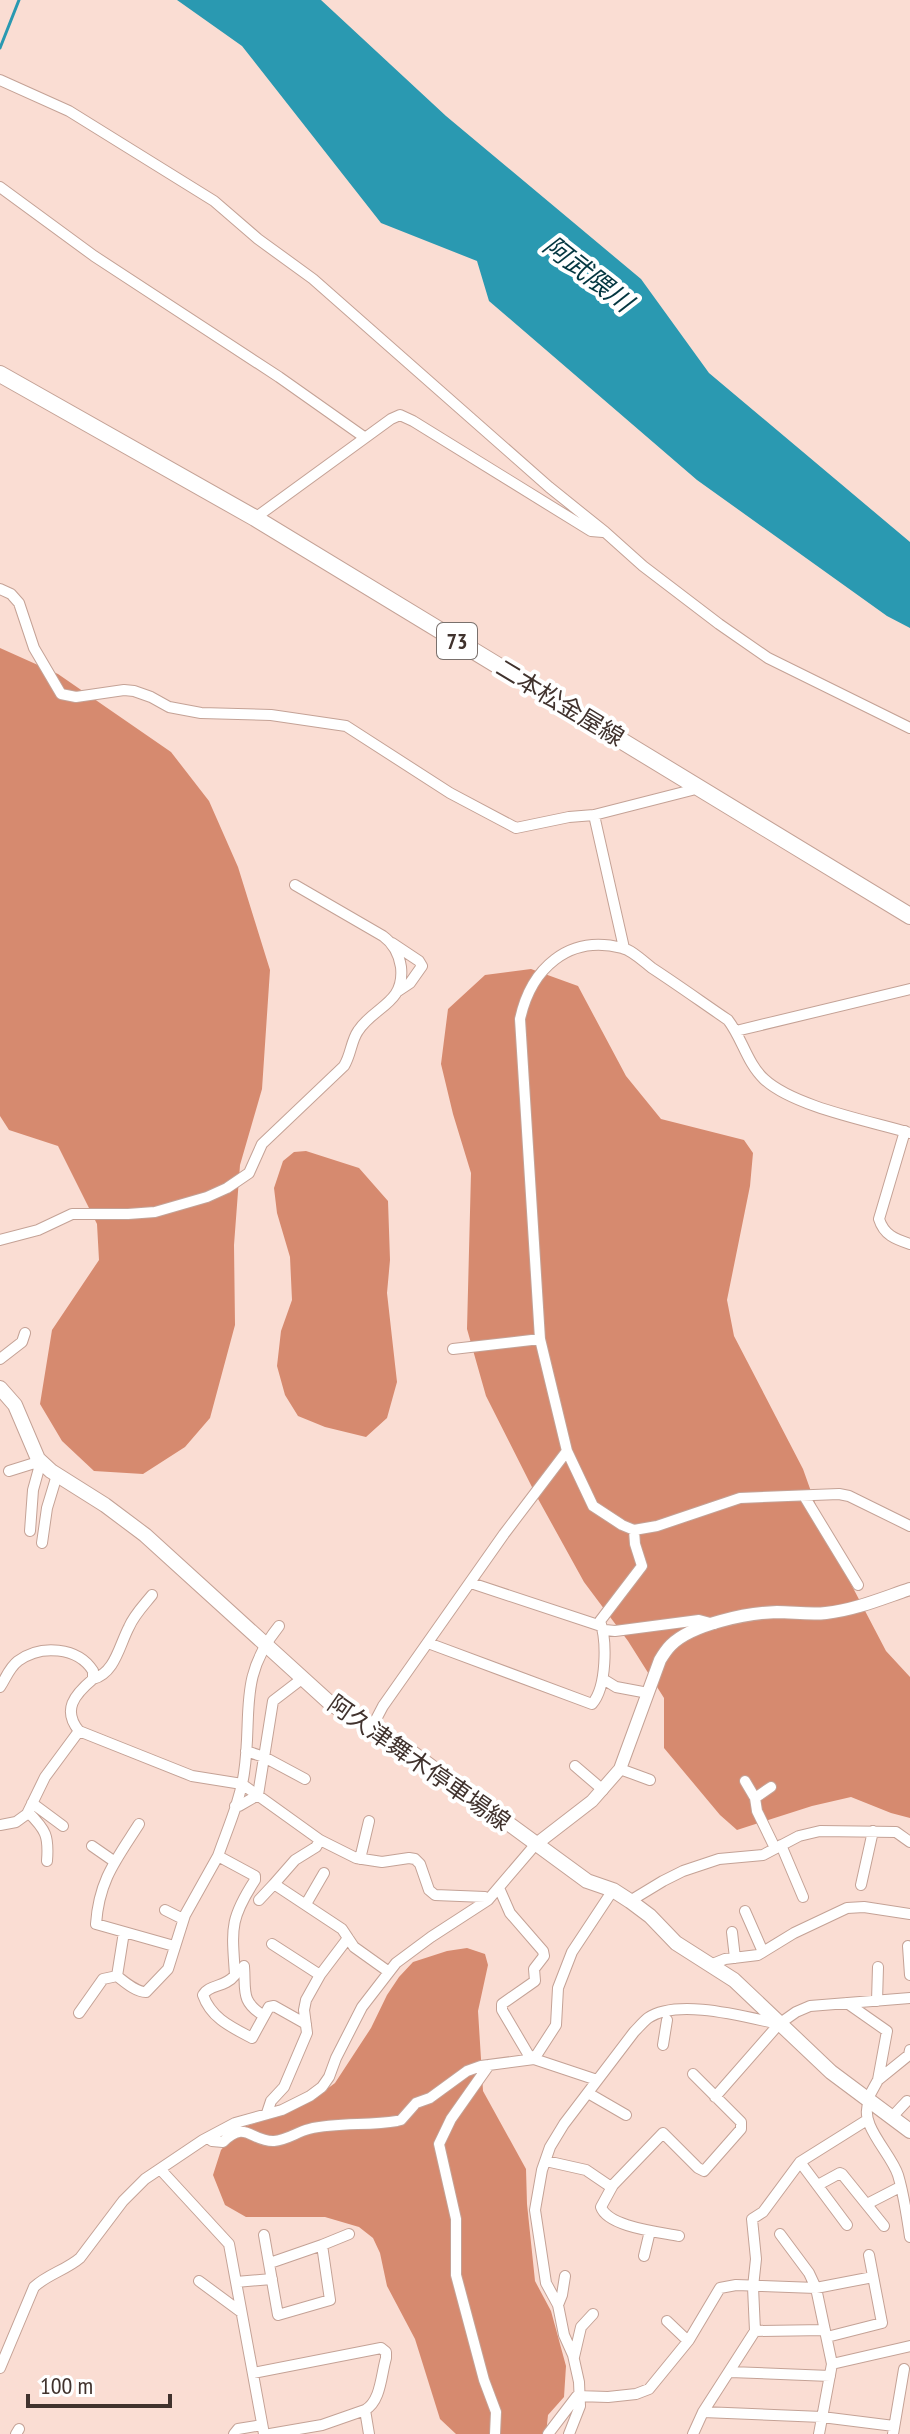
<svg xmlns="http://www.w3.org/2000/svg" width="910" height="2434" font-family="'PT Sans Narrow','Noto Sans JP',sans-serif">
<rect width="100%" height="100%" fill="#faddd3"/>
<!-- forest -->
<path fill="#d68a6f" d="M 0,648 L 58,674 L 171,752 L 209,801 L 238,867 L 270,970 L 262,1089 L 240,1165 L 234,1245 L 235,1325 L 210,1418 L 185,1447 L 143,1474 L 94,1471 L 62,1441 L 40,1404 L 52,1330 L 99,1260 L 97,1224 L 58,1146 L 9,1130 L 0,1116 Z
M 531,969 L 578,986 L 626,1076 L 661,1119 L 744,1140 L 753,1153 L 750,1186 L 727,1300 L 734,1336 L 803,1469 L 829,1542 L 886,1651 L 910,1677 L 910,1818 L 891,1813 L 851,1797 L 812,1806 L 737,1830 L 720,1815 L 664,1748 L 664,1698 L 628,1641 L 584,1582 L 537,1497 L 486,1396 L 467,1329 L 471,1173 L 453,1114 L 441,1064 L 448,1009 L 485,975 Z
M 306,1151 L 359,1168 L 388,1201 L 390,1260 L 387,1293 L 397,1382 L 387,1418 L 366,1437 L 325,1427 L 298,1416 L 285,1395 L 277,1366 L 281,1331 L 292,1300 L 290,1257 L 277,1213 L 274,1188 L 283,1161 L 294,1152 Z
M 467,1948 L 485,1954 L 488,1965 L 478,2011 L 483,2091 L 526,2169 L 527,2204 L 535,2281 L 551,2311 L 566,2366 L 564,2397 L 548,2415 L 546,2434 L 456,2434 L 440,2419 L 415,2339 L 387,2286 L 380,2253 L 373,2238 L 359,2227 L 325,2217 L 246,2217 L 225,2205 L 213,2175 L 221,2150 L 232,2137 L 246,2126 L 285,2114 L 319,2095 L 335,2083 L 371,2028 L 387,1995 L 399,1977 L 413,1962 L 447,1951 Z"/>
<!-- water -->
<path fill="#2a99b1" d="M 177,0 L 321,0 L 446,116 L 641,279 L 709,373 L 910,542 L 910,628 L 887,616 L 697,480 L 489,301 L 477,261 L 381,223 L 242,46 Z"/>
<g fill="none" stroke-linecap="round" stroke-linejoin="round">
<!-- stream -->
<path stroke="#2a99b1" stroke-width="3" d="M 0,48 L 19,0"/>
<defs>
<path id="minor" d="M 0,80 L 69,111 L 214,201 L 258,239 L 313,279 L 549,487 L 605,532 L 643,566 L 719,624 L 768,658 L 910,728
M 0,187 L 94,256 L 279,377 L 364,437
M 255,518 L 391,419 L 400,415 L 413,421 L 591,531 L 603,532
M 0,589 L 11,594 L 19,603 L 34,648 L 61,694 L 76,697 L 124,690 L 134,691 L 151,697 L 169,707 L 201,713 L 271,715 L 346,726 L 450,793 L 516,828 L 569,817 L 594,815 L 692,790 L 696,786
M 594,815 L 624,948
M 392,943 L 419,961 L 422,966 L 410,983 L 398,991
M 736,1031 L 910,989
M 905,1131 L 879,1219 C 884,1235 895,1239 910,1244
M 910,1133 C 870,1121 794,1107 764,1079 C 747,1063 742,1038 728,1020 C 703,1003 678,985 652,968 C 643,961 632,950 622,948 C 568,934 531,969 520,1019 L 540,1339 L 567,1451 L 593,1506 L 622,1525 L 634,1530 L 657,1526 L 740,1498 L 839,1494 L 849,1496 L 910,1526
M 0,1240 L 38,1230 L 72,1214 L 128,1214 L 155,1212 L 207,1197 L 227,1188 L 249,1173 L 262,1144 L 344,1066 C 351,1055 351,1041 358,1031 C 374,1006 405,1004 401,967 C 399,954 394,944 383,936 L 295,885
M 453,1349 L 540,1339
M 0,1359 L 22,1342 L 25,1333
M 9,1471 L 41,1461
M 804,1496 L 858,1585
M 30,1531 L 33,1490 L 41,1461
M 42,1543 L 47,1508 L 57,1475
M 471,1583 L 601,1626
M 279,1626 C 237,1678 253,1714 244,1773 C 240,1801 227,1830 218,1856 L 255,1876 L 255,1880 C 229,1920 232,1929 235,1975 C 225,1988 209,1984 203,1995 C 211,2018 231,2027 252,2038 L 269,2007 L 274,2006 L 306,2024
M 605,1630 L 615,1631 L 699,1620 L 714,1624
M 428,1643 L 592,1704 C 607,1687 607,1640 600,1621 L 642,1566 L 635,1544 L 634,1530
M 93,1679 C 115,1673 119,1646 129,1627 C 134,1615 144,1605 152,1595
M 603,1679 L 616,1687 L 648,1693
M 0,1687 C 6,1678 9,1668 18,1661 C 41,1644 78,1647 93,1671 L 93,1679 C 74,1695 62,1710 79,1731 L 192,1776 L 242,1784 L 320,1840 L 356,1858 L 382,1862 L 409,1858 L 415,1859 L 420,1864 L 429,1890 L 435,1895 L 485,1897 L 488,1900
M 372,1727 L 383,1706 L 504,1534 L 567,1451
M 246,1751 L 264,1757 L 305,1779
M 575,1766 L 603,1790
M 620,1769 L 650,1780
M 745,1781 L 755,1798 L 757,1811 L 775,1848
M 755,1798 L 771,1787
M 32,1803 L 63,1826
M 235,1806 L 239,1806 L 258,1795 L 273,1701 L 303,1678
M 28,1812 C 46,1830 49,1836 47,1861
M 139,1824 C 116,1860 99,1880 96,1924 L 174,1946
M 0,1825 L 16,1822 L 27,1814 L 45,1777 L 79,1731
M 781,1845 L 803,1897
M 92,1846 L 115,1862
M 360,1859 L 369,1821
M 274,1884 L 295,1860 L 316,1847 L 320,1840
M 861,1885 L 873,1831
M 259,1900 L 274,1884 L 342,1929 L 354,1947 L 389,1972
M 630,1901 L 663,1881 L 683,1871 L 719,1859 L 763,1855 L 799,1836 L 820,1831 L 896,1832 L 910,1842
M 306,1904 L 324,1873
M 165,1910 L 183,1919
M 745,1911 L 763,1952
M 124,1932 L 117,1976 C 126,1983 136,1992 146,1992 L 168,1969 L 185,1915 L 218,1856
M 732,1932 L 735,1958
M 272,1944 L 320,1975
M 908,1946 L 910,1975
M 710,1965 L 725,1959 L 758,1955 L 794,1933 L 847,1908 L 864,1907 L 910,1914
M 244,1966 C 246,1991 240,2001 264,2016
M 877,2001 L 878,1967
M 847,2003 L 887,2031 L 878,2080
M 79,2013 L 103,1979 L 117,1976
M 663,2045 L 667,2020
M 489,2065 L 451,2119 L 439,2144 L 456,2219 L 456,2275 L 484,2380 L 496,2412 L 495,2434
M 597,2080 L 534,2059 L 556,2025 L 558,1988 L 572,1952 L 613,1890
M 588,2093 L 626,2115
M 715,2097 L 779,2024
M 867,2100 L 878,2080 L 909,2055 L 910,2050
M 869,2102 C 858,2124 891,2153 898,2175 C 904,2195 907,2216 910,2237
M 267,2113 L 271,2101 L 284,2087 L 307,2033 L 304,2010 L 306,2000 L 320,1975 L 348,1938
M 891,2118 L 907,2101
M 208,2138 L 212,2141 L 223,2142 C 246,2119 251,2142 274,2141 C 287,2140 297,2132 309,2129 C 338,2122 368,2126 397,2121 L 401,2120 L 416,2103 L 430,2098 L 467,2071 L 481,2066 L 534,2059 L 528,2054 L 502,2010 L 502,2004 L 535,1981 L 534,1969 L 544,1956 L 543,1951 L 510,1913 L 499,1888
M 546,2161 L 586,2170 L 611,2187
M 800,2162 L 847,2225
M 160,2169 L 229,2244 L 264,2434
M 818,2185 L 840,2173 L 842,2174 L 884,2226
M 867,2204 L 900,2187
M 780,2234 L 809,2273 L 816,2288 L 873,2277
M 264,2235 L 278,2315 L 330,2300 L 322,2245 L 270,2263
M 679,2236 C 660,2232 608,2227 601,2207 L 613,2185 L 663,2133 L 698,2168 L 704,2171 L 741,2129 L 741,2122 L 693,2074
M 322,2245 L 349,2234
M 644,2256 L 650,2231
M 199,2281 L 241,2312
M 236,2282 L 272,2279
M 558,2305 L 562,2295 L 565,2276
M 667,2321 L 688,2341
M 755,2331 L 825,2330
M 827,2337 L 882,2323 L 869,2255
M 574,2357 L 581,2327 L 593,2314
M 832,2364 L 910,2346
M 0,2368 L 34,2287 C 48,2274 66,2270 80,2258 L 123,2201 L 145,2179 L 203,2140 L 235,2123 L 282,2110 L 310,2096 L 322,2087 L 329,2077 L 336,2058 L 362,2007 L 396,1963 L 431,1937 L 488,1900 L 535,1845
M 730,2372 L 830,2376
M 253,2373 L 381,2348 L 386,2352 L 386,2358 C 381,2375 381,2401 365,2410
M 703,2412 L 822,2417 L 894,2426
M 16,2434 L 19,2429
M 234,2434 L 238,2429 L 262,2425
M 270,2434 L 322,2425 L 365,2410 L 369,2434
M 548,2434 L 577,2396 L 608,2397 L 636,2394 L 649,2389 L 689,2340 L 720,2288 L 736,2285 L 816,2288 L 832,2364 L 819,2434
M 569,2434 L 580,2406 L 579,2382 L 573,2355 L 564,2335 L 558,2305 L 546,2283 L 535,2210 L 542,2170 L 550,2147 L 564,2124 L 634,2032 C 638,2028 643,2022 648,2018 C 678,1998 745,2017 779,2024 L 796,2012 L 810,2006 L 910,1998
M 693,2434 L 703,2412 L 755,2331 L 753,2287 L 756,2259 L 752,2219 L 763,2212 L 800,2162 L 867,2120
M 893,2434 L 904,2369"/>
<path id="tertiary" d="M 535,1845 L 592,1801 L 620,1769 L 660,1660 C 663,1655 667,1649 671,1645 C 692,1624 747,1613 777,1612 C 793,1612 810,1615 826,1613 C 855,1610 883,1598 910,1589"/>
<path id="secondary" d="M 0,1388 L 15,1405 L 38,1459 L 51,1471 L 105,1505 L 145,1535 L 331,1704 L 407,1749 L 587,1881 L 613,1890 L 630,1901 L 650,1916 L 676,1943 L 734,1980 L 831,2072 L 910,2131"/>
<path id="primary" d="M 0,374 L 255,518 L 910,916"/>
</defs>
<!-- minor casing -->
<use href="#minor" stroke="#c4a296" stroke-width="12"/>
<!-- tertiary casing -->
<use href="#tertiary" stroke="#c4a296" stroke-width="14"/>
<!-- secondary casing -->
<use href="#secondary" stroke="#c4a296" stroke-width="16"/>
<!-- primary casing -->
<use href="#primary" stroke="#c4a296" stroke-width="18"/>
<!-- minor -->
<use href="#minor" stroke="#fff" stroke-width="10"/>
<!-- tertiary -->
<use href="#tertiary" stroke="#fff" stroke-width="12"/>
<!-- secondary -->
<use href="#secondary" stroke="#fff" stroke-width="14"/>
<!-- primary -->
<use href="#primary" stroke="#fff" stroke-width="16"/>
</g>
<g text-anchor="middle" stroke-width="8" stroke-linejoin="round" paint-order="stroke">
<!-- shield labels -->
<rect fill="#fff" stroke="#79706c" stroke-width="2" x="437" y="623" width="40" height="36" rx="6"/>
<g font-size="22" font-weight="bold" fill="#40322d">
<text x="457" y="649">73</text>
</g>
<!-- street labels -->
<g font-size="24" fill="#40322d" stroke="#fff">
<text transform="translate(560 703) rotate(31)" y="8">二本松金屋線</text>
<text transform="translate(419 1763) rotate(35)" y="8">阿久津舞木停車場線</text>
</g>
<!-- water labels -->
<g font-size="26" font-style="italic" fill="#043741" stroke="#fff">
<text transform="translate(588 274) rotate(38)" y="9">阿武隈川</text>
</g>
</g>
<!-- scale -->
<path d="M28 2394v12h142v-12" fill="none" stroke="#40322d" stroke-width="4"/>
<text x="40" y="2394" font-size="24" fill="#40322d" stroke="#ffffff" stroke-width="6" paint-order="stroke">100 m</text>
</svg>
